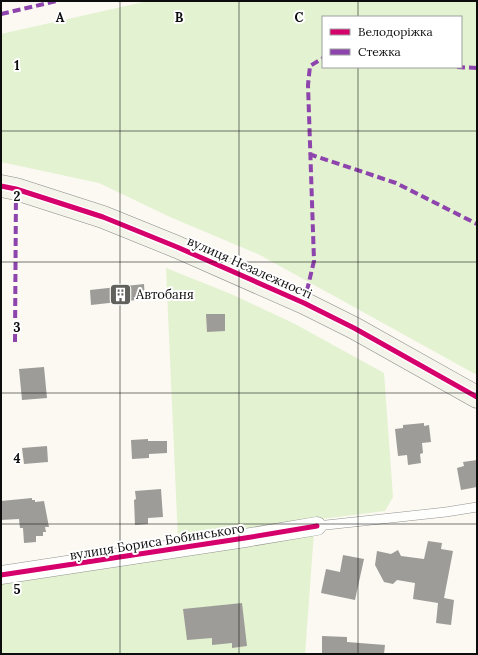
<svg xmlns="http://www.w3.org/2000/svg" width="478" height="655" font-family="Lora,serif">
<rect width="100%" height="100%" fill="#fbf9f2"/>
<!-- green -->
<path fill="#e3f2d0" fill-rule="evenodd" d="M 148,1 L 477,1 L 477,375 L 258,254 L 170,217 L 99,183 L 1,162 L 1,34 ZM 323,17 L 461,17 L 461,67 L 323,67 Z
M 166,268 L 231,294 L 295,324 L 384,373 L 393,497 L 385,511 L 297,522 L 178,540 Z
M 314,532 L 305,654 L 1,654 L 1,576 Z"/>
<!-- building -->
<path fill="#9e9c98" d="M 144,284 L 145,299 L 91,305 L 90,290 Z
M 206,314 L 225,314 L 225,331 L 207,332 Z
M 44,367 L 47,398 L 22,400 L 19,369 Z
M 424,423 L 424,426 L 429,425 L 431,442 L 422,443 L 423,453 L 420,454 L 421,463 L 408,465 L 407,455 L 398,456 L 395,429 L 403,428 L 403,425 Z
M 148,439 L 148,441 L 167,441 L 167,453 L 149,454 L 149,458 L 132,459 L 131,440 Z
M 47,446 L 48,462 L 24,464 L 22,448 Z
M 477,460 L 477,487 L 461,490 L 457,468 L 464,466 L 463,462 Z
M 161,489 L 163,517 L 148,518 L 148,524 L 135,525 L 134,500 L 136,499 L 135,491 Z
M 32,498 L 32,500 L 35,500 L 35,502 L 44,501 L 49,527 L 45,527 L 46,532 L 43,532 L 43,536 L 36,536 L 36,542 L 24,543 L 23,528 L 20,528 L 19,519 L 1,520 L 1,501 Z
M 428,541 L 442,543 L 441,549 L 453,551 L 444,598 L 454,600 L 451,625 L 436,623 L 438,603 L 413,599 L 415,583 L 397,580 L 393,584 L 384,582 L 375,565 L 377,551 L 391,554 L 398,550 L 401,556 L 424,559 Z
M 343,555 L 364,559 L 355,600 L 321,593 L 326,569 L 340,572 Z
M 242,603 L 247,646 L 232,648 L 232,643 L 212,645 L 212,638 L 187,640 L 183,609 Z
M 322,636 L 347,637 L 347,642 L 385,645 L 384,654 L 322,654 Z"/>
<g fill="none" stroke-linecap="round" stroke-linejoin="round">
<defs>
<path id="lane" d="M 317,526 L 446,512 L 477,507"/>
<path id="street" d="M 1,575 L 245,538 L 317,526"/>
<path id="secondary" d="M 1,186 L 16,189 L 103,217 L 177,247 L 304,303 L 354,328 L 477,397"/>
</defs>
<!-- lane casing -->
<use href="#lane" stroke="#949390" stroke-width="10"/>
<!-- street casing -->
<use href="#street" stroke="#949390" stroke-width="19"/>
<!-- secondary casing -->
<use href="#secondary" stroke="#8b8a87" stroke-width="23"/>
<!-- lane -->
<use href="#lane" stroke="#fefefd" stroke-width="9"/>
<!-- street -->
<use href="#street" stroke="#fefefd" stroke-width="18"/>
<!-- secondary -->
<use href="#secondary" stroke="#f5f4ea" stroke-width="22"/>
<!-- quiet -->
<path stroke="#8e44ad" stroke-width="4" stroke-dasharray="8 4" stroke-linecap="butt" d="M 1,14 L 57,1
M 457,67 L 477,68
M 309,154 L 396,183 L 477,224
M 304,303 L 314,261 L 308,85 L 310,66 L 323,58
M 15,342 L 16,189"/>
<defs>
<path id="cycleway" d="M 1,186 L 16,189 L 103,217 L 177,247 L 304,303 L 354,328 L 477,397
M 1,575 L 245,538 L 317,526"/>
</defs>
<!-- cycleway casing -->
<use href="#cycleway" stroke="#fff" stroke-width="8"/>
<!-- cycleway -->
<use href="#cycleway" stroke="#d6006c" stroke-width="5"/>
</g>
<!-- grid -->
<path fill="none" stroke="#0d0d0d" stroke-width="1" stroke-opacity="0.55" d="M 120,1 L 120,654M 239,1 L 239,654M 358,1 L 358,17M 358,67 L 358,654M 1,131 L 477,131M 1,262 L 477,262M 1,393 L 477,393M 1,524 L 477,524"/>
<!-- icons -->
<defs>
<symbol id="building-square" viewBox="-11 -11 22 22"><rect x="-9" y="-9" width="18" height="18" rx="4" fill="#60605d" stroke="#fff"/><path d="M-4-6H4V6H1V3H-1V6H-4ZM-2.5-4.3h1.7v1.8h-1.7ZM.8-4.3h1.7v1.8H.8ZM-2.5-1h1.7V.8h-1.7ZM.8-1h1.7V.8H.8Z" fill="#fff"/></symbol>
</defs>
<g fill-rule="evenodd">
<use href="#building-square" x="108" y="282" width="25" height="25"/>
</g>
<g text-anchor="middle" stroke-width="4" stroke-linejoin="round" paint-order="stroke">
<!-- street labels -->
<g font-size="13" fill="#0d0d0d" stroke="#fff">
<text transform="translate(250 267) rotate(24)" y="5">вулиця Незалежності</text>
<text transform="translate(157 541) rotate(-9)" y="5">вулиця Бориса Бобинського</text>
</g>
<!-- poi labels -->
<g font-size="13" fill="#0d0d0d" stroke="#fff" text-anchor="start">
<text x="136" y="299">Автобаня</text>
</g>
</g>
<g font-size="13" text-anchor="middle" font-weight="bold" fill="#0d0d0d" stroke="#fff" stroke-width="4" stroke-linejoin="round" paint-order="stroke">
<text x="60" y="22">A</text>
<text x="179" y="22">B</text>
<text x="299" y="22">C</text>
<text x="17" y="70">1</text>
<text x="17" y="201">2</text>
<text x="17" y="332">3</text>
<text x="17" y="463">4</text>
<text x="17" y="594">5</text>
</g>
<!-- border -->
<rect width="478" height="655" fill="none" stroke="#0d0d0d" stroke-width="4"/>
<!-- legend -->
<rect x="322" y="16" width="140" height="52" fill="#ffffff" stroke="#9e9e9e"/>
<rect x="330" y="29" width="20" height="6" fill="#d6006c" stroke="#9e9e9e"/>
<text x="358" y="36" font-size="12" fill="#0d0d0d">Велодоріжка</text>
<rect x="330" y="49" width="20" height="6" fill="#8e44ad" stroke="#9e9e9e"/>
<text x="358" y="56" font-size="12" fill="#0d0d0d">Стежка</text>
</svg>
